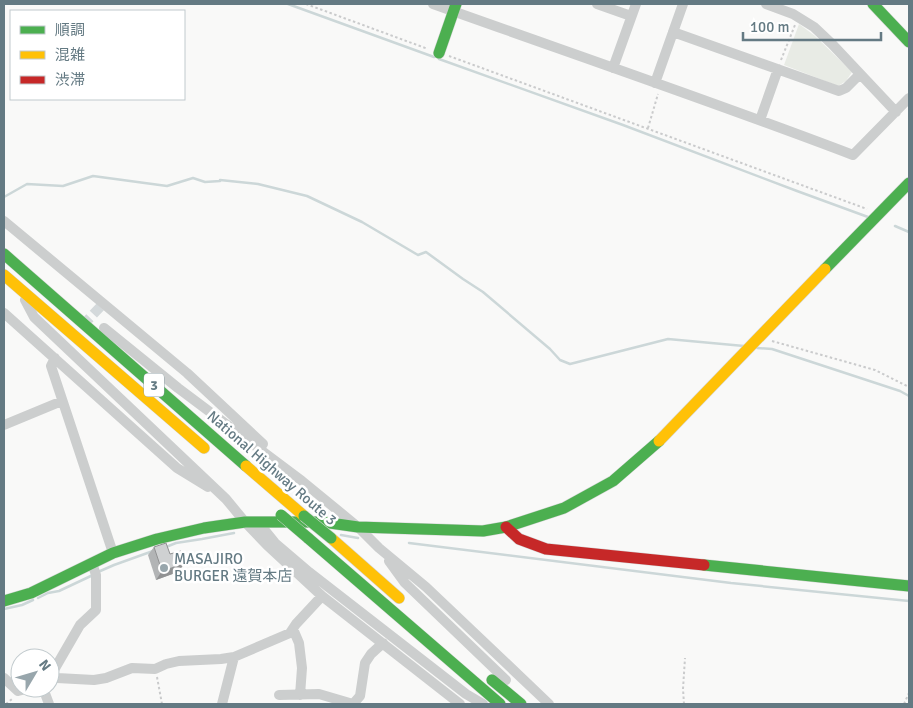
<svg xmlns="http://www.w3.org/2000/svg" width="913" height="708" font-family="Signika,'Noto Sans JP',sans-serif">
<rect width="100%" height="100%" fill="#f9f9f8"/>
<!-- green -->
<path fill="#e8ebe5" d="M 799,24 L 815,36 L 852,72 L 846,81 L 838,86 L 784,65 Z"/>
<g fill="none" stroke-linecap="round" stroke-linejoin="round">
<!-- stream -->
<path stroke="#ccd7d8" stroke-width="2.5" d="M 288,4 L 434,57
M 439,59 L 623,125 L 797,191 L 868,217
M 4,197 L 27,184 L 63,186 L 93,176 L 167,186 L 193,178 L 205,182 L 220,181 L 220,180 L 258,184 L 307,196 L 362,222 L 418,255 L 426,252 L 463,279 L 483,292 L 550,349 L 560,360 L 570,364 L 668,339 L 744,346
M 895,226 L 909,232
M 757,348 L 772,349 L 900,391 L 909,396
M 341,535 L 358,538
M 409,543 L 731,583 L 909,601
M 166,547 L 176,543 L 202,539 L 234,533
M 98,572 L 114,565 L 153,551
M 38,598 L 48,593 L 59,591 L 93,575
M 4,609 L 22,605 L 33,600"/>
<!-- street-tunnel -->
<path stroke="#d4d9db" stroke-width="10" stroke-dasharray="10 5" stroke-linecap="butt" d="M 83,325 L 103,304"/>
<defs>
<path id="fast" d="M 873,4 L 909,42
M 439,53 L 456,4
M 4,254 L 246,466
M 825,269 L 909,183
M 308,538 L 500,704
M 704,565 L 909,586
M 4,601 L 31,593 L 113,553 L 157,539 L 204,528 L 245,522 L 323,522 L 358,527 L 483,531 L 506,527 L 564,508 L 613,481 L 659,441
M 492,680 L 521,704"/>
<path id="slow" d="M 4,275 L 204,448
M 659,441 L 825,269
M 246,466 L 304,516
M 331,538 L 399,598"/>
<path id="jam" d="M 506,527 L 519,539 L 546,549 L 704,565"/>
</defs>
<!-- fast casing -->
<use href="#fast" stroke="#d5d6d6" stroke-width="12"/>
<!-- slow casing -->
<use href="#slow" stroke="#d5d6d6" stroke-width="12"/>
<!-- jam casing -->
<use href="#jam" stroke="#d5d6d6" stroke-width="12"/>
<!-- path -->
<path stroke="#cacbcc" stroke-width="2" stroke-dasharray="2.5 2.5" stroke-linecap="butt" d="M 306,4 L 428,49
M 449,56 L 867,209
M 781,60 L 795,25
M 648,128 L 658,94
M 772,341 L 875,370 L 909,387
M 157,677 L 162,704
M 6,704 L 12,699
M 684,704 L 683,689 L 685,658
M 904,704 L 909,693"/>
<!-- street -->
<path stroke="#cccece" stroke-width="10" d="M 433,4 C 573,54 714,102 853,155 L 909,98
M 597,4 L 631,16
M 766,4 L 793,14 L 814,27 L 832,44 L 896,112
M 673,32 L 839,91 L 846,88 L 860,74
M 613,68 L 636,4
M 655,83 L 683,4
M 760,120 L 778,69
M 4,221 L 187,373 L 263,444
M 25,300 L 34,317 L 226,499 L 245,522 L 267,545 L 322,596 L 460,704
M 4,313 L 177,468 L 208,487
M 104,328 L 178,388 L 302,481 L 358,527 L 379,548 L 426,587 L 549,704
M 55,358 L 51,366 L 113,553
M 4,425 L 62,401
M 258,522 L 275,543 L 309,572 L 466,694 L 483,704
M 389,561 L 405,583 L 506,680
M 293,629 L 299,643 L 302,668 L 300,695
M 50,675 L 57,678 L 94,680 L 106,678 L 132,668 L 155,669 L 166,664 L 179,661 L 221,659 L 234,657
M 50,675 L 54,670 L 80,625 L 96,610 L 96,575 L 92,563
M 4,678 L 18,691 L 30,688
M 43,688 L 49,704
M 279,695 L 319,694 L 353,704
M 222,704 L 234,657 L 290,633 L 296,624 L 322,596
M 353,704 L 360,696 L 365,663 L 371,654 L 383,643"/>
<!-- fast -->
<use href="#fast" stroke="#4caf50" stroke-width="11"/>
<!-- slow -->
<use href="#slow" stroke="#ffc107" stroke-width="11"/>
<!-- jam -->
<use href="#jam" stroke="#c62828" stroke-width="11"/>
<defs>
<path id="fast-bridge" d="M 281,515 L 308,538
M 304,516 L 331,538"/>
</defs>
<!-- fast-bridge casing -->
<use href="#fast-bridge" stroke="#d5d6d6" stroke-width="12" stroke-linecap="butt"/>
<!-- fast-bridge -->
<use href="#fast-bridge" stroke="#4caf50" stroke-width="11"/>
</g>
<!-- wall -->
<path fill="#b2b4b5" d="M 154,547 L 170,554 L 184,564 L 178,572 L 156,580 L 148,555 Z"/>
<!-- shaded-wall -->
<path fill="#919293" d="M 184,564 L 178,572 L 156,580 L 162,571 Z"/>
<!-- building -->
<path fill="#cfd1d2" stroke="#919293" d="M 166,543 L 170,554 L 181,551 L 184,564 L 162,571 L 154,547 Z"/>
<!-- markers -->
<circle fill="#98a6ac" stroke="#fff" stroke-width="2" cx="164" cy="568" r="5"/>
<g text-anchor="middle" stroke-width="5" stroke-linejoin="round" paint-order="stroke">
<!-- shield labels -->
<rect fill="#fff" stroke="#92a2a8" stroke-width="1" x="144" y="373.5" width="20" height="23" rx="4"/>
<g font-size="14" font-weight="bold" fill="#647a83">
<text x="154" y="390">3</text>
</g>
<!-- street labels -->
<g font-size="15" fill="#647a83" stroke="#fff">
<text transform="translate(272 468) rotate(41)" y="5">National Highway Route 3</text>
</g>
<!-- poi labels -->
<g font-size="15" fill="#647a83" stroke="#fff" text-anchor="start">
<text x="174" y="564">MASAJIRO<tspan x="174" dy="17">BURGER 遠賀本店</tspan></text>
</g>
</g>
<!-- border -->
<rect width="913" height="708" fill="none" stroke="#647a83" stroke-width="10"/>
<!-- legend -->
<rect x="10" y="10" width="175" height="90" fill="#ffffff" stroke="#c1cacd"/>
<rect x="20" y="26" width="25" height="8" fill="#4caf50" stroke="#c1cacd"/>
<text x="55" y="35" font-size="15" fill="#647a83">順調</text>
<rect x="20" y="51" width="25" height="8" fill="#ffc107" stroke="#c1cacd"/>
<text x="55" y="60" font-size="15" fill="#647a83">混雑</text>
<rect x="20" y="76" width="25" height="8" fill="#c62828" stroke="#c1cacd"/>
<text x="55" y="85" font-size="15" fill="#647a83">渋滞</text>
<!-- north arrow -->
<g transform="translate(35 673) rotate(52)"><circle r="24" fill="#ffffff" stroke="#c1cacd"/>
<path d="M0-4L9 19L0 12L-9 19Z" fill="#98a6ac"/>
<text y="-8" font-size="14" font-weight="bold" text-anchor="middle" fill="#647a83">N</text>
</g>
<!-- scale -->
<path d="M743 32v8h138v-8" fill="none" stroke="#647a83" stroke-width="2.5"/>
<text x="750" y="32" font-size="15" fill="#647a83" stroke="#ffffff" stroke-width="4" paint-order="stroke">100 m</text>
</svg>
